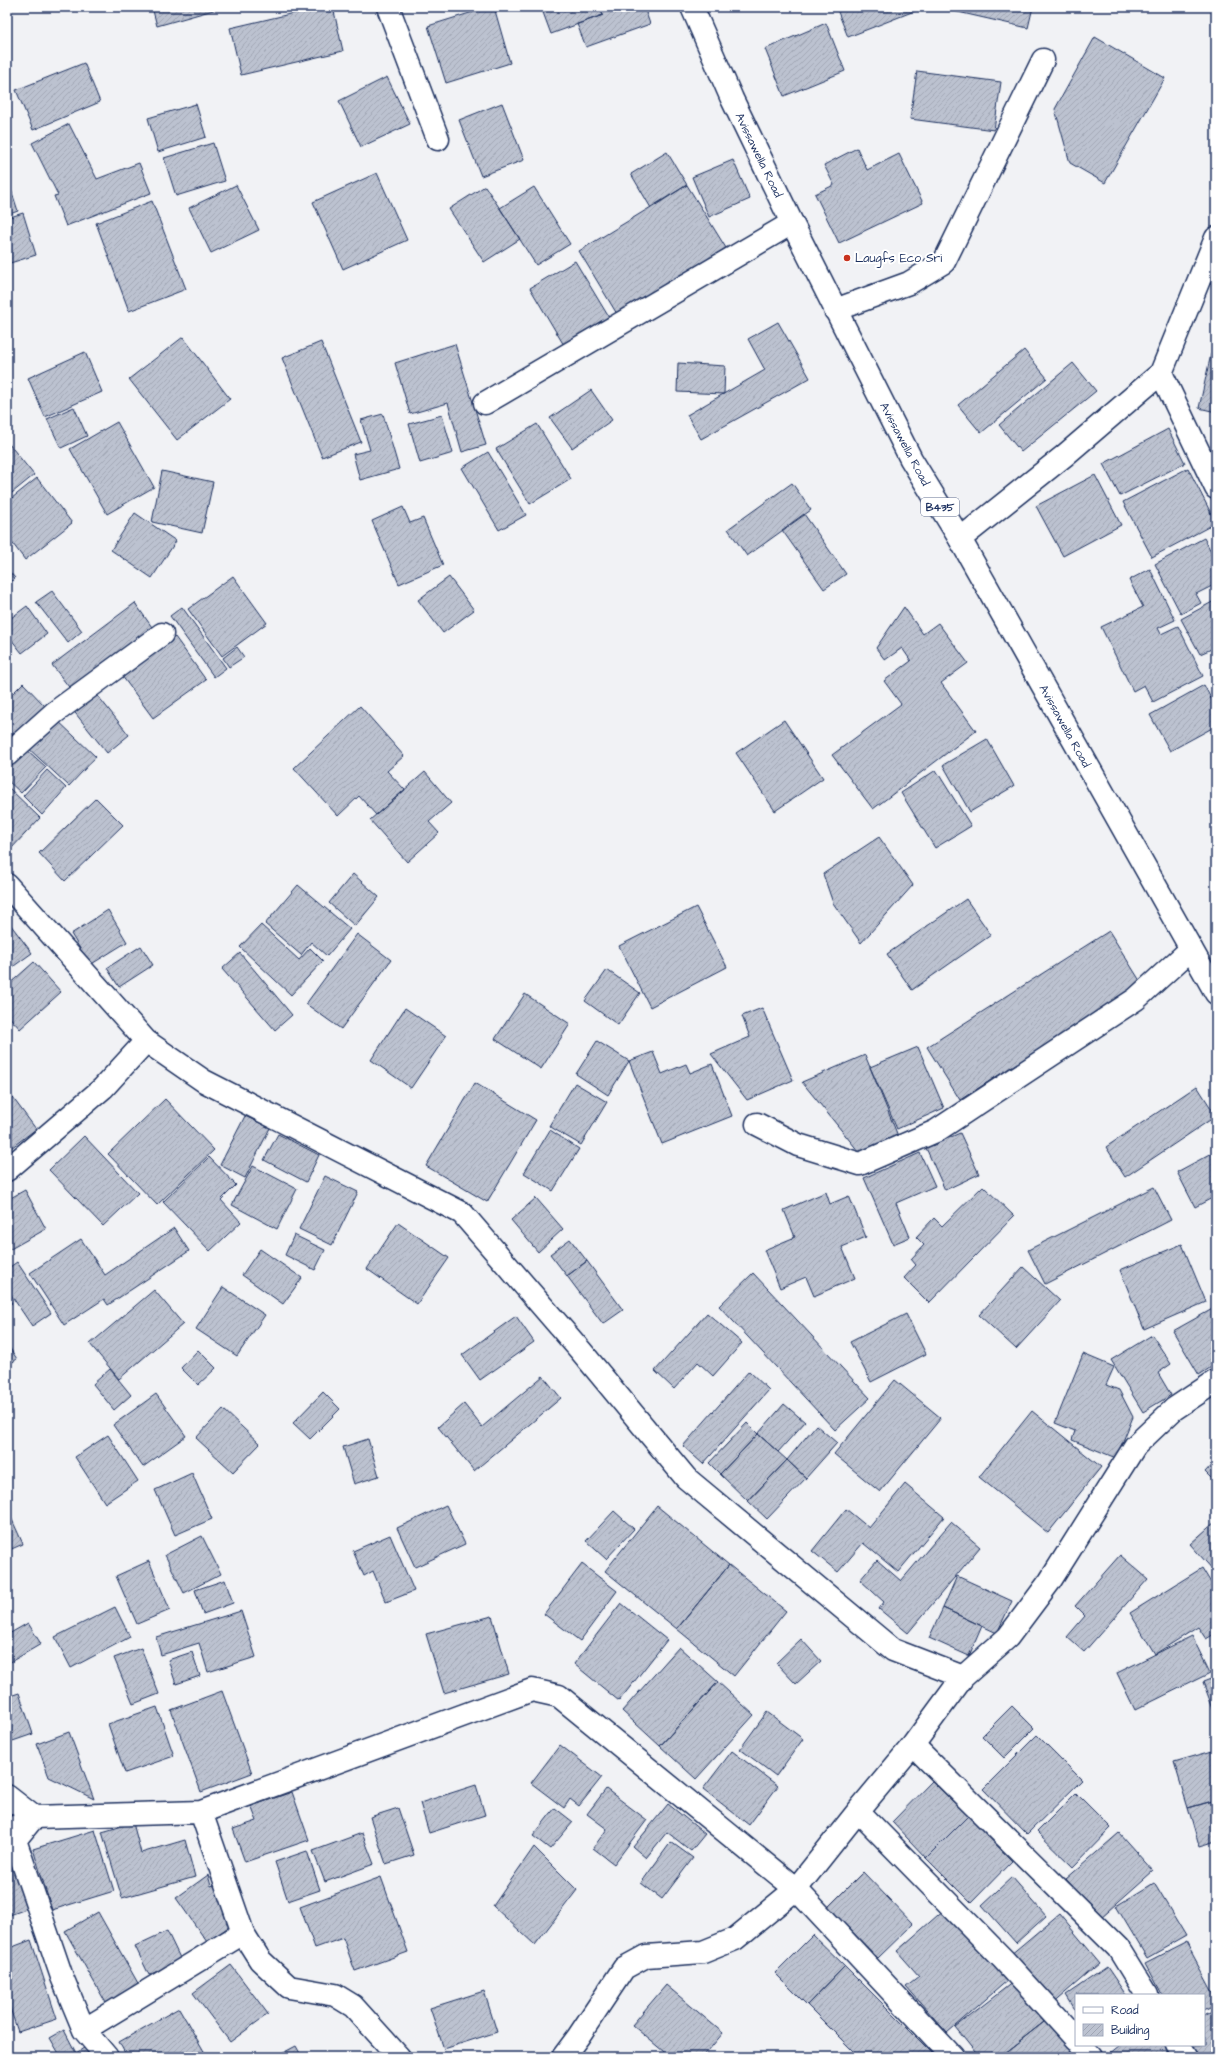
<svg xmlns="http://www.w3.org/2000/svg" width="1223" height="2064" font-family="'Architects Daughter',sans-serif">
<defs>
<pattern id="building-hatch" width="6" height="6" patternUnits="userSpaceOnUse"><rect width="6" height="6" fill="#bcc2d0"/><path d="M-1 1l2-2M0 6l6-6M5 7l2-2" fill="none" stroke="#a1a7b5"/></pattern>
</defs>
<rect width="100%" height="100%" fill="#f1f2f5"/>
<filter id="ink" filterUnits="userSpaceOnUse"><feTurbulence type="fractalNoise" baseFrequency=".025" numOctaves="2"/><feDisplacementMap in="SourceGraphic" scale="8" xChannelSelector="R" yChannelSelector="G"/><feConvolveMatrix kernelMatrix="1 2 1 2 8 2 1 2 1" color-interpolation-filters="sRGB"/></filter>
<g filter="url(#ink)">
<!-- building -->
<path fill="url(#building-hatch)" stroke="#1b2f5e" d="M 152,7 L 224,7 L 157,26 Z
M 320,7 L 333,7 L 343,51 L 241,75 L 230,28 Z
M 489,7 L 494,7 L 510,63 L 446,83 L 428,26 Z
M 541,7 L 599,7 L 603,15 L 551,34 Z
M 599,7 L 644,7 L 650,24 L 586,47 L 577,24 L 603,15 Z
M 836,7 L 916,7 L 917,10 L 848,37 Z
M 936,7 L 1033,7 L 1028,28 Z
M 826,23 L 845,71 L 784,96 L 765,49 Z
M 1095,37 L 1165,78 L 1105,183 L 1070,163 L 1055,109 Z
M 84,63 L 100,102 L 33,130 L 16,90 Z
M 917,71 L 1001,82 L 994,130 L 910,119 Z
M 387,77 L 410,124 L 361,147 L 339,101 Z
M 502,103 L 524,160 L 481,176 L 459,120 Z
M 196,104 L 206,137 L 158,152 L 148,118 Z
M 69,124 L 97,179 L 139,163 L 151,193 L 66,226 L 54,196 L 58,195 L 32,143 Z
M 213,143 L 225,181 L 176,196 L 164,158 Z
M 857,148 L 867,170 L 899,154 L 923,203 L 839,243 L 815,194 L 834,185 L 824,165 Z
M 667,152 L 687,185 L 651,208 L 631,174 Z
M 733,160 L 750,199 L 709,217 L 692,177 Z
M 377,173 L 407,240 L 343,269 L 313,202 Z
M 7,177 L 18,211 L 7,215 Z
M 236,185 L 259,230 L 211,253 L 189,208 Z
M 687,185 L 726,248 L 617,314 L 579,251 Z
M 485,186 L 520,239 L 484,262 L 449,209 Z
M 534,187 L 570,244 L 536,265 L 500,208 Z
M 152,201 L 186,289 L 129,311 L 96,223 Z
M 23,213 L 36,255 L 7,264 L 7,218 Z
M 575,261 L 610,319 L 565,347 L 530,288 Z
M 778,322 L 810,378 L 701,439 L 687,415 L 765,370 L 748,339 Z
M 183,337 L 230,399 L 177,440 L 129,379 Z
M 321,342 L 361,442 L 322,457 L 282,358 Z
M 455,344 L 486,445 L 462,452 L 448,403 L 410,414 L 395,363 Z
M 1024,350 L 1047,378 L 981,433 L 958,405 Z
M 85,352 L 102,392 L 45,417 L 28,378 Z
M 1211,354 L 1216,355 L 1216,412 L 1199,408 Z
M 678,363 L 725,366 L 724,394 L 677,392 Z
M 1073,363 L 1096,391 L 1021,452 L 999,425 Z
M 591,390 L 612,420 L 572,448 L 550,418 Z
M 74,407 L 87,436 L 61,448 L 47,419 Z
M 383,414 L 399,469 L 360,480 L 353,454 L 370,450 L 361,420 Z
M 442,415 L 453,453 L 420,463 L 409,424 Z
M 117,422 L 154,487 L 107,514 L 70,449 Z
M 537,424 L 571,479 L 530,504 L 496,449 Z
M 1168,429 L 1185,463 L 1120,496 L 1103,464 Z
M 9,444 L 34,475 L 7,497 L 7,446 Z
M 488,452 L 526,515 L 499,530 L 462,468 Z
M 1188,468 L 1216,523 L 1152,557 L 1123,502 Z
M 162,471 L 213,482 L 202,533 L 152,522 Z
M 1095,475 L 1121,525 L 1063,556 L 1036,506 Z
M 37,478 L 72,523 L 25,560 L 7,536 L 7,502 Z
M 792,483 L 811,510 L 747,556 L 728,529 Z
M 403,507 L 410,523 L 423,518 L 443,565 L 399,584 L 372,521 Z
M 135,513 L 176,541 L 152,578 L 111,550 Z
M 804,514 L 846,574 L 824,589 L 782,530 Z
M 1204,538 L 1216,561 L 1216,584 L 1196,594 L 1201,603 L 1181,614 L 1155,564 Z
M 7,569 L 15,578 L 7,584 Z
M 1150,569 L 1175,620 L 1158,628 L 1161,634 L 1178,626 L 1203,676 L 1153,702 L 1144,685 L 1133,691 L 1101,627 L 1143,607 L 1129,580 Z
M 233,576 L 267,623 L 222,656 L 188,609 Z
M 449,577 L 474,610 L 443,633 L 418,600 Z
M 52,591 L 82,631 L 68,643 L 36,602 Z
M 1216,600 L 1216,647 L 1200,654 L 1181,619 Z
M 135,603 L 154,630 L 72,691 L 52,665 Z
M 27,606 L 47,634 L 22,653 L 7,634 L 7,621 Z
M 182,607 L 226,668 L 214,677 L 170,616 Z
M 904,607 L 923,634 L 938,623 L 968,663 L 941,683 L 976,731 L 873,809 L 832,755 L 901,704 L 884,681 L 911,661 L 902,648 L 885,660 L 876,648 Z
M 175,637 L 206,680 L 153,718 L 122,676 Z
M 237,647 L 244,657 L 229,667 L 223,658 Z
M 23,683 L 45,706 L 7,742 L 7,699 Z
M 1204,685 L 1216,708 L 1216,726 L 1170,751 L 1150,715 Z
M 94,691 L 129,735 L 107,753 L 72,709 Z
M 360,706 L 404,756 L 387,771 L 405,790 L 376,815 L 359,796 L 338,816 L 294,768 Z
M 54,717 L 96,757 L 69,786 L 26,746 Z
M 784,720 L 823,778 L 775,811 L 736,753 Z
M 987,739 L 1014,786 L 970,812 L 943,765 Z
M 26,749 L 46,767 L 21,793 L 7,780 L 7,769 Z
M 47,770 L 66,788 L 42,815 L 23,796 Z
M 936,770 L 971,826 L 935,848 L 901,793 Z
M 425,772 L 451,803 L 429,822 L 439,833 L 407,862 L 370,820 Z
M 7,786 L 40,818 L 10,850 L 7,846 Z
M 96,798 L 123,825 L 65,881 L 39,853 Z
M 879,837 L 913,885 L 861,943 L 833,903 L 823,874 Z
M 353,874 L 379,897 L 355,926 L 329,903 Z
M 298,885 L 350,929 L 327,956 L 311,942 L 301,955 L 265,924 Z
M 966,899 L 991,935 L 912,990 L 887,954 Z
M 696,907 L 727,967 L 650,1007 L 619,946 Z
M 108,910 L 127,942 L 90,965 L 71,934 Z
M 7,920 L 32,953 L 7,971 Z
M 261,925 L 299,960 L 310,948 L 323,961 L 291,995 L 240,947 Z
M 1109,931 L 1142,984 L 960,1100 L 927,1047 Z
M 357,934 L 391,960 L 341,1029 L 306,1004 Z
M 141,946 L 153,965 L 119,987 L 107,968 Z
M 240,953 L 292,1015 L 275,1030 L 222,969 Z
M 34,962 L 61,992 L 20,1029 L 7,1014 L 7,986 Z
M 607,970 L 640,993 L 618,1025 L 585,1001 Z
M 525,994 L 570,1024 L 541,1069 L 495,1039 Z
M 405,1008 L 446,1036 L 411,1088 L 371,1060 Z
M 762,1008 L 793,1080 L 747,1100 L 711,1054 L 750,1037 L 742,1016 Z
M 597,1041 L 629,1061 L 608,1095 L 576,1074 Z
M 918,1047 L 944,1108 L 897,1129 L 870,1067 Z
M 653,1052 L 662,1074 L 686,1064 L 690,1073 L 712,1064 L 732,1116 L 662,1144 L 629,1061 Z
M 865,1055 L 898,1136 L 859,1152 L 802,1082 Z
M 475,1083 L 536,1120 L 487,1202 L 426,1166 Z
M 575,1083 L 607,1102 L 581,1145 L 549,1126 Z
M 1197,1086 L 1216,1116 L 1125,1177 L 1106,1147 Z
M 7,1090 L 36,1129 L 7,1151 Z
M 165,1099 L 214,1150 L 157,1205 L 108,1154 Z
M 245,1116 L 270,1128 L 245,1178 L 220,1165 Z
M 550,1130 L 579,1149 L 553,1191 L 524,1173 Z
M 960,1133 L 979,1174 L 945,1190 L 926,1148 Z
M 278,1134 L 319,1155 L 306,1182 L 264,1160 Z
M 84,1136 L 138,1193 L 103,1226 L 49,1170 Z
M 1216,1151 L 1216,1196 L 1195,1207 L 1177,1172 Z
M 920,1153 L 935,1186 L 896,1203 L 910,1237 L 893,1244 L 864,1178 Z
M 209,1157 L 236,1185 L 221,1200 L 241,1222 L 210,1251 L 163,1202 Z
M 253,1166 L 297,1189 L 277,1229 L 232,1205 Z
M 325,1176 L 358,1192 L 332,1245 L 299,1229 Z
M 983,1186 L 1014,1216 L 929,1303 L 904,1278 L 916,1265 L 911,1259 L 924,1245 L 916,1237 L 934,1218 L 942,1226 Z
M 1154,1187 L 1171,1220 L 1045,1284 L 1028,1250 Z
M 25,1190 L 46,1229 L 7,1251 L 7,1200 Z
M 826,1192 L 830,1204 L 849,1196 L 866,1237 L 842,1247 L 855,1278 L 814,1296 L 806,1277 L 780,1288 L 764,1250 L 795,1237 L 784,1210 Z
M 536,1198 L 563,1229 L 538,1252 L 511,1220 Z
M 398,1223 L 449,1258 L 417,1304 L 367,1269 Z
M 174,1228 L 189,1251 L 108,1305 L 104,1299 L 64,1325 L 30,1273 L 81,1239 L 105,1275 Z
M 294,1235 L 325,1250 L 315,1270 L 285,1255 Z
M 570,1239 L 587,1261 L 567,1276 L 550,1254 Z
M 1182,1244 L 1206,1302 L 1144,1329 L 1120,1270 Z
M 260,1249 L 302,1278 L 283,1304 L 242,1275 Z
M 587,1261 L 623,1310 L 603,1324 L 567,1276 Z
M 17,1262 L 51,1313 L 32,1326 L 7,1289 L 7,1269 Z
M 1023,1267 L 1060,1301 L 1016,1349 L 979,1315 Z
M 753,1273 L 870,1398 L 835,1430 L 719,1306 Z
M 223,1287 L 265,1315 L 237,1356 L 196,1329 Z
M 154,1290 L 183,1324 L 119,1379 L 90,1344 Z
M 7,1296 L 12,1303 L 7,1306 Z
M 1216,1307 L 1216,1364 L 1199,1375 L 1173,1331 Z
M 707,1313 L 742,1343 L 713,1376 L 698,1362 L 674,1389 L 655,1371 Z
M 906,1314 L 926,1354 L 871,1382 L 850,1342 Z
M 516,1316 L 534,1342 L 480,1380 L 462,1355 Z
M 1152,1335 L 1171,1364 L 1158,1373 L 1171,1395 L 1143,1412 L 1111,1360 Z
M 7,1344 L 17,1359 L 7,1366 Z
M 198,1350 L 216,1368 L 198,1385 L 181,1368 Z
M 1083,1354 L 1114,1367 L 1106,1385 L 1119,1390 L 1133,1417 L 1116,1458 L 1072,1440 L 1075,1431 L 1055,1423 Z
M 110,1369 L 131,1395 L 114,1410 L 93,1384 Z
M 749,1371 L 769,1390 L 703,1464 L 683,1446 Z
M 543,1376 L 561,1398 L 474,1471 L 438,1427 L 464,1404 L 482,1427 Z
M 895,1380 L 941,1418 L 880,1492 L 834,1454 Z
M 323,1392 L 340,1409 L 310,1439 L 293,1423 Z
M 156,1394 L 186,1436 L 143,1467 L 113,1425 Z
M 784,1404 L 805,1422 L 778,1452 L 758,1434 Z
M 223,1409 L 260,1444 L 233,1472 L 196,1438 Z
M 1032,1411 L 1101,1467 L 1048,1533 L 979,1477 Z
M 747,1423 L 758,1434 L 720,1474 L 709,1463 Z
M 816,1425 L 837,1443 L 806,1478 L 787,1460 Z
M 758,1434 L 787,1460 L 748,1501 L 720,1474 Z
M 108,1435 L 138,1481 L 105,1503 L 75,1457 Z
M 368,1439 L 379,1476 L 354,1484 L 343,1447 Z
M 787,1460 L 806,1478 L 767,1519 L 748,1501 Z
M 1216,1460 L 1216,1483 L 1205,1472 Z
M 192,1473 L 212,1519 L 175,1535 L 155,1490 Z
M 905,1484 L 944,1517 L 898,1572 L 863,1543 L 838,1572 L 812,1551 L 846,1509 L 869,1528 Z
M 446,1505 L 465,1544 L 415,1567 L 397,1528 Z
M 657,1506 L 729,1565 L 677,1629 L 605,1571 Z
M 614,1511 L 634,1529 L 606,1559 L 586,1541 Z
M 9,1513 L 23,1544 L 7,1551 L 7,1514 Z
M 1216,1521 L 1216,1569 L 1214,1571 L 1190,1544 Z
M 951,1522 L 980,1547 L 908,1633 L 879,1609 L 884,1602 L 860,1580 L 877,1560 L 901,1581 Z
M 390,1535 L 414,1591 L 386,1602 L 373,1571 L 364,1576 L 353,1551 Z
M 202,1536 L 221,1574 L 184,1593 L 165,1555 Z
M 1120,1555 L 1148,1579 L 1084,1652 L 1067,1637 L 1085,1616 L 1075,1606 Z
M 149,1561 L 170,1610 L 137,1624 L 116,1576 Z
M 582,1564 L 617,1591 L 580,1641 L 544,1614 Z
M 729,1565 L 786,1611 L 734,1676 L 677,1629 Z
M 1202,1568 L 1216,1591 L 1216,1633 L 1206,1639 L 1198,1627 L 1155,1654 L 1130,1613 Z
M 957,1576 L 1012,1601 L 997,1633 L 943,1608 Z
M 225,1580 L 233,1603 L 203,1614 L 195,1590 Z
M 621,1603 L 667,1640 L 619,1701 L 574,1664 Z
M 115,1607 L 130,1637 L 71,1668 L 55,1637 Z
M 943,1608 L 982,1626 L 969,1656 L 929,1638 Z
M 241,1611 L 256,1657 L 208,1672 L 199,1643 L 161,1655 L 156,1637 Z
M 492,1616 L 509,1674 L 444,1693 L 426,1634 Z
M 28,1623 L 41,1644 L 7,1664 L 7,1635 Z
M 1192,1636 L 1210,1673 L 1135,1710 L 1117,1673 Z
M 801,1639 L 821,1661 L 796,1684 L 776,1663 Z
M 679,1647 L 718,1682 L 660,1746 L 622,1711 Z
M 141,1648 L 159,1694 L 133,1704 L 114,1658 Z
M 192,1652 L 200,1676 L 176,1684 L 168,1660 Z
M 1216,1677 L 1216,1717 L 1203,1682 Z
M 718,1682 L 754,1715 L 696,1779 L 660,1746 Z
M 222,1691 L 252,1773 L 201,1792 L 171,1710 Z
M 19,1693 L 33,1734 L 7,1743 L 7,1697 Z
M 1012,1706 L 1034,1728 L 1004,1758 L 982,1736 Z
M 157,1707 L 174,1756 L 125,1773 L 108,1724 Z
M 767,1712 L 803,1739 L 776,1776 L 740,1749 Z
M 69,1732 L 94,1799 L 49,1777 L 37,1744 Z
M 1037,1735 L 1082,1780 L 1027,1834 L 983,1789 Z
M 560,1745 L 602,1777 L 579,1806 L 570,1799 L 564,1808 L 531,1783 Z
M 1216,1750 L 1216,1800 L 1188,1808 L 1174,1762 Z
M 732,1751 L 778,1786 L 749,1825 L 703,1789 Z
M 932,1781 L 968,1816 L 926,1858 L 892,1822 Z
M 476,1785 L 485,1815 L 429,1833 L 420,1803 Z
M 606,1789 L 647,1820 L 614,1864 L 593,1848 L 607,1829 L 587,1814 Z
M 292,1792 L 309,1840 L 245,1862 L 233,1829 L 257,1821 L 251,1806 Z
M 1076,1793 L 1111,1828 L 1073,1867 L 1037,1832 Z
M 1216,1800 L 1216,1841 L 1199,1846 L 1188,1808 Z
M 668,1804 L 705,1834 L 691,1851 L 667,1832 L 646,1858 L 633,1847 Z
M 398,1808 L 414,1855 L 386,1864 L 370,1817 Z
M 555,1808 L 573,1822 L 550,1849 L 533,1836 Z
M 968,1816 L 1012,1861 L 971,1903 L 926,1858 Z
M 133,1823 L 141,1853 L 185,1840 L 195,1877 L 122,1898 L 102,1832 Z
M 95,1830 L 114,1891 L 52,1910 L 33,1849 Z
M 362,1833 L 374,1864 L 325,1882 L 313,1851 Z
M 1119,1833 L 1153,1871 L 1100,1918 L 1066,1879 Z
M 671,1842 L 693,1858 L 662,1899 L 641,1883 Z
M 534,1847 L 577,1890 L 535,1945 L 493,1906 Z
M 307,1851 L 320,1890 L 288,1901 L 275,1862 Z
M 11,1855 L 29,1908 L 7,1916 L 7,1856 Z
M 863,1872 L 913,1924 L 878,1958 L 828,1907 Z
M 208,1875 L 211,1886 L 222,1882 L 236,1922 L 207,1942 L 176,1898 Z
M 381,1877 L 408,1952 L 355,1971 L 343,1938 L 315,1948 L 300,1907 Z
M 1012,1877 L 1046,1916 L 1016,1943 L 982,1905 Z
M 1154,1883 L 1186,1936 L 1147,1958 L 1116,1906 Z
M 946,1908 L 1009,1979 L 947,2033 L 906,1986 L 919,1976 L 897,1951 Z
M 98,1912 L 139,1985 L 106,2003 L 65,1931 Z
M 1059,1914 L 1100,1963 L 1052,2004 L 1010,1955 Z
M 167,1931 L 181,1960 L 149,1975 L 135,1946 Z
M 813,1935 L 845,1966 L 807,2005 L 775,1973 Z
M 31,1940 L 57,2019 L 18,2032 L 7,1999 L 7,1949 Z
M 1186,1942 L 1216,1998 L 1216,2005 L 1204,2011 L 1204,1995 L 1162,1995 L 1145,1963 Z
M 231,1965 L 268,2014 L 230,2042 L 193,1993 Z
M 845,1966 L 936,2057 L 859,2057 L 807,2005 Z
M 1107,1967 L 1126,1995 L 1076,1995 L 1076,2011 L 1066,1995 Z
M 1013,1982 L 1044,2022 L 999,2057 L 979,2057 L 955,2027 Z
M 666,1985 L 723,2033 L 703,2057 L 670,2057 L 632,2025 Z
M 484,1991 L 497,2032 L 444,2049 L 430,2008 Z
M 179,2008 L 205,2053 L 198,2057 L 127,2057 L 119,2042 Z
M 1216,2010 L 1216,2057 L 1193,2057 L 1187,2045 L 1204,2045 L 1204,2016 Z
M 1052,2016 L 1083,2057 L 999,2057 L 1044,2022 Z
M 64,2030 L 76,2053 L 87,2046 L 93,2057 L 61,2057 L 50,2038 Z
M 1120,2045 L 1163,2045 L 1174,2057 L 1111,2057 L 1109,2054 Z
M 296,2046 L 302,2057 L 275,2057 Z"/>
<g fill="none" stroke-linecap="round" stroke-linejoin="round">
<defs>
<path id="minor" d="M 388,7 L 438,139
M 835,310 L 909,283 L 944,262 L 1043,60
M 1161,373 L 1216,488
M 485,403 L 792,223
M 960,539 L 1064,456 L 1161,373 L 1216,238
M 7,755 L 54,713 L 162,634
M 7,885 L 146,1041 L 204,1081 L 462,1213 L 581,1351 L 686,1478 L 893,1650 L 963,1677 L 1008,1637 L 1050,1581 L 1135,1446 L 1174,1409 L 1216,1381
M 757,1124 L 798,1145 L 860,1164 L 936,1131 L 1136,999 L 1191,949
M 7,1170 L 103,1088 L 146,1041
M 913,1745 L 1118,1948 L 1147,1995
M 7,1796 L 34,1817 L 15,1840 L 62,1977 L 84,2030 L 107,2057
M 858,1811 L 1003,1959 L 1076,2039
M 201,1812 L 243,1933 L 260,1960 L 289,1987 L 335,1995 L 353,2006 L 399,2057
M 7,1831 L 34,1817 L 201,1812 L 532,1690 L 559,1696 L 796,1889 L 953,2057
M 84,2030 L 243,1933
M 1081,2045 L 1092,2057
M 1177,2045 L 1185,2057
M 563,2057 L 578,2037 L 624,1968 L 646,1956 L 703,1952 L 735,1939 L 796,1889 L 858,1811 L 913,1745 L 963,1677"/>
<path id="major" d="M 692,7 L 732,99 L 792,223 L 911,459 L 960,539 L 1216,993"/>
</defs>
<!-- minor casing -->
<use href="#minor" stroke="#1b2f5e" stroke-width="25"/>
<!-- major casing -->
<use href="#major" stroke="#1b2f5e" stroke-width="25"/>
<!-- minor -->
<use href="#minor" stroke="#fff" stroke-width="22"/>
<!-- major -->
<use href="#major" stroke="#fff" stroke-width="22"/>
</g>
</g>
<!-- markers -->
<circle fill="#c8321e" stroke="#fff" stroke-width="1.5" cx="847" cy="258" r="4"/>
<g text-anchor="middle" stroke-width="4" stroke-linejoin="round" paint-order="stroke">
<!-- shield labels -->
<rect fill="#fff" stroke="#5f6d8e" stroke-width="1" x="921" y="498" width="38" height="18" rx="3"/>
<g font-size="11" font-weight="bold" fill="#1b2f5e">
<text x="940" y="511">B435</text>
</g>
<!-- street labels -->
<g font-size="12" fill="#1b2f5e" stroke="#fff">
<text transform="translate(759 155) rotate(64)" y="4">Avissawella Road</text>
<text transform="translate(905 444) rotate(62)" y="4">Avissawella Road</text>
<text transform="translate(1065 726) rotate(61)" y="4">Avissawella Road</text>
</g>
<!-- poi labels -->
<g font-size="12" fill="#1b2f5e" stroke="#fff" text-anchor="start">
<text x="855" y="262">Laugfs Eco Sri</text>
</g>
</g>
<!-- margin -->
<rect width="1223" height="2064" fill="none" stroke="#fff" stroke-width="24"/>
<rect x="12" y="12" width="1199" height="2040" fill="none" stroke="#1b2f5e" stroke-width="1.5" filter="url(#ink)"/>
<!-- legend -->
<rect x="1075" y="1994" width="130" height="52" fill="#ffffff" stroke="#a4acbf"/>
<rect x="1083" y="2007" width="20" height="6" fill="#ffffff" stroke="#a4acbf"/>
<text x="1111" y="2014" font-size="12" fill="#1b2f5e">Road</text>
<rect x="1083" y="2024" width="20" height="12" fill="url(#building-hatch)" stroke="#a4acbf"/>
<text x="1111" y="2034" font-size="12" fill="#1b2f5e">Building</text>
</svg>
